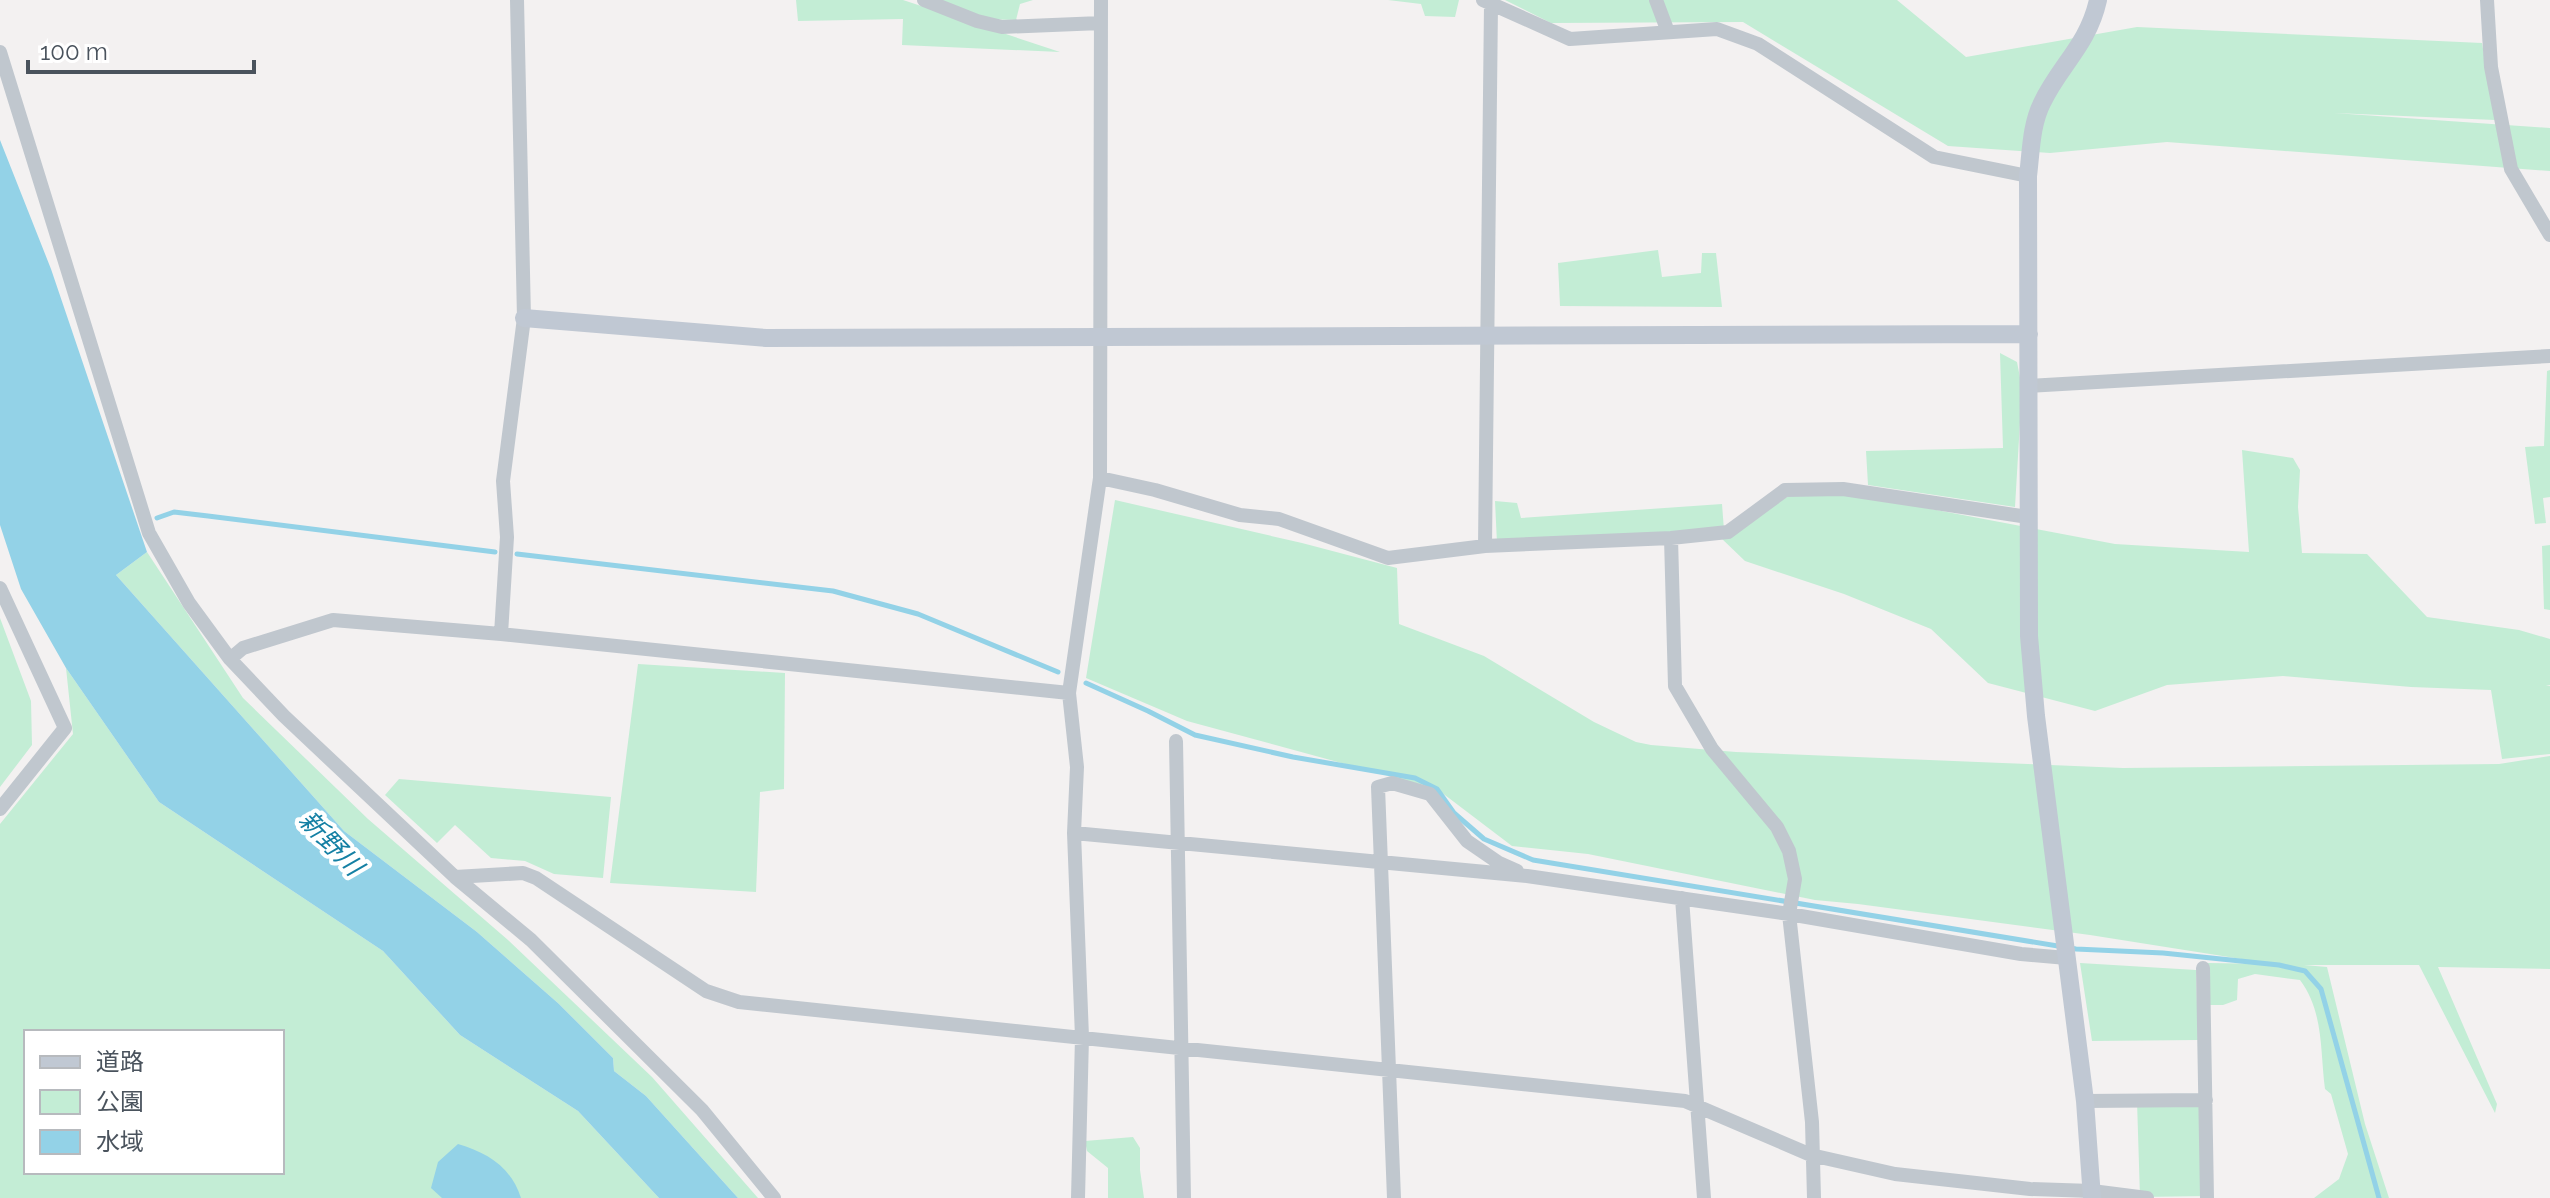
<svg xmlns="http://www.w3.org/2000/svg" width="2550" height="1198" font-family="Raleway,'Noto Sans JP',sans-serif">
<rect width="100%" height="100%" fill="#f3f1f1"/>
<!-- green -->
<path fill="#c3edd5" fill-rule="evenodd" d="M 796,0 L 903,0 L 1060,52 L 902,45 L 903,19 L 798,21 Z
M 931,0 L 1033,0 L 1020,4 L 1016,20 L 981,19 Z
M 1388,0 L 1459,0 L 1455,17 L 1425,16 L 1421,4 Z
M 1505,0 L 1897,0 L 1966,57 L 2137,27 L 2482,43 L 2495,120 L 2334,113 L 2550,128 L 2550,171 L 2167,142 L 2050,153 L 1948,146 L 1743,22 L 1551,23 Z
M 1658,250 L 1662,277 L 1701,273 L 1702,253 L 1716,253 L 1722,307 L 1560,306 L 1558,263 Z
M 2000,353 L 2017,362 L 2022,388 L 2015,507 L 1868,485 L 1866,451 L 2003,448 Z
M 2550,370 L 2550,497 L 2543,498 L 2546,523 L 2535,524 L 2525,447 L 2544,446 L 2547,371 Z
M 2242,450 L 2293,458 L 2300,470 L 2298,507 L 2302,553 L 2367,554 L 2427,617 L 2519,630 L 2550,639 L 2550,685 L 2546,685 L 2550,686 L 2550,754 L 2502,759 L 2491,690 L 2411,687 L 2283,676 L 2167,685 L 2095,711 L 1988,683 L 1931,629 L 1844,594 L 1745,561 L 1720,537 L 1799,490 L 1889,501 L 2115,544 L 2249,552 Z
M 1115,500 L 1302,543 L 1397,568 L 1399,624 L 1484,656 L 1594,722 L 1636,742 L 1651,745 L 1736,752 L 2123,768 L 2499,764 L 2550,756 L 2550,969 L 2438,967 L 2497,1104 L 2495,1113 L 2419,965 L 2304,965 L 2327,967 L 2365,1124 L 2389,1198 L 2314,1198 L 2339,1179 L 2348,1154 L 2331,1094 L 2325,1089 C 2320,1051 2324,1012 2300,980 L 2255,974 L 2238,979 L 2237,1000 L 2223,1005 L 2209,1005 L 2208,963 L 2273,964 L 2090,935 L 1858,904 L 1815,900 L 1588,854 L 1512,846 L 1437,789 L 1187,721 L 1086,678 Z
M 1495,501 L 1517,503 L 1521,518 L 1722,504 L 1724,530 L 1497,543 Z
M 2550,545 L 2550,610 L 2544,609 L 2542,546 Z
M 147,552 L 243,698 L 368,819 L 508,940 L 652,1077 L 758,1198 L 738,1198 L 646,1096 L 614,1071 L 613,1058 L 559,1004 L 477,932 L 344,831 L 116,575 Z
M 0,618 L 31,701 L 32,745 L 0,787 Z
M 638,664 L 785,673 L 784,789 L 760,792 L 756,892 L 610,883 Z
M 66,668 L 159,802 L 383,951 L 460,1035 L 578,1111 L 659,1198 L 0,1198 L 0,824 L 73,734 ZM 26,1032 L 282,1032 L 282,1172 L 26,1172 Z
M 399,779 L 611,797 L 603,878 L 554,874 L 525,861 L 491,858 L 455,825 L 437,843 L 385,795 Z
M 2080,963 L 2196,970 L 2198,1040 L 2092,1041 Z
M 2137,1101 L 2206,1105 L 2207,1196 L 2140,1197 Z
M 1133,1137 L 1140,1148 L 1140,1170 L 1144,1198 L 1108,1198 L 1108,1168 L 1087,1151 L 1085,1141 Z"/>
<!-- water -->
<path fill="#93d2e7" d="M 0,140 L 51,269 L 147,552 L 116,575 L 344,831 L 477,932 L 559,1004 L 613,1058 L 614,1071 L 646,1096 L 738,1198 L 659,1198 L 578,1111 L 460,1035 L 383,951 L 159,802 L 66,668 L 21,589 L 0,525 Z
M 458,1144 C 488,1153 511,1167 521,1198 L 442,1198 L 431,1188 L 438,1162 Z"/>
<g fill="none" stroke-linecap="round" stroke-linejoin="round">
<!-- stream -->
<path stroke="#93d2e7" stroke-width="5" d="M 157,518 L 174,512 L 208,516 L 495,552
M 517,554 L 833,591 L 918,614 L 1058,672
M 1086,683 L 1148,711 L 1195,735 L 1293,757 L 1415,778 L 1437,789 L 1454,813 L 1484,839 L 1533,860 L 2076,949 L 2163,953 L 2279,965 L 2305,971 L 2321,989 L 2379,1198"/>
<!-- street -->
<path stroke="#c0c7ce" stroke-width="14" d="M 924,0 L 977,21 L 1002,27 L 1101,23
M 1483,0 L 1570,39 L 1717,29 L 1758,44 L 1934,157 L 2028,176
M 1656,0 L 1668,32
M 2487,0 L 2491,67 L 2511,169 L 2550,235
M 0,52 L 149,533 L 189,603 L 230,659 L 284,716 L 455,877 L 531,940 L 702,1110 L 774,1198
M 2029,386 L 2550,356
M 1100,478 L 1155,490 L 1240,515 L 1279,519 L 1388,558 L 1485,546 L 1671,538 L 1728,532 L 1785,490 L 1843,489 L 2028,517
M 1671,538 L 1675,686 L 1712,749 L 1777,827 L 1789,851 L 1795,879 L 1789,914 L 1812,1122 L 1814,1198
M 1485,546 L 1491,4
M 0,588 L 65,728 L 0,809
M 501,634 L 507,537 L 503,481 L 524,318 L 517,0
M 230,659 L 243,648 L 333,620 L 501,634 L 1069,693
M 1176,741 L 1184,1198
M 1074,833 L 1527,876 L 1789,914 L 2021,954 L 2067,958
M 455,877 L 523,873 L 536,878 L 706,991 L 739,1002 L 1685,1101 L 1811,1155 L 1895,1174 L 2030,1189 L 2092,1191 L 2147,1198
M 1682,898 L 1704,1198
M 2203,968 L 2207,1198
M 2085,1101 L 2206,1100
M 1078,1198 L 1082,1037 L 1074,833 L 1077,767 L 1069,693 L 1100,478 L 1101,0
M 1394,1198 L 1378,787 L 1392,783 L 1430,794 L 1467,841 L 1499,863 L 1517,871"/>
<!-- secondary -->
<path stroke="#c0c8d3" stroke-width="18" d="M 524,318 L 766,338 L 2029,334
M 2092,1198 L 2085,1101 L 2036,716 L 2029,636 L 2028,176 C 2031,152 2031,125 2042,103 C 2060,65 2088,45 2098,0"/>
</g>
<g text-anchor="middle" stroke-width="8" stroke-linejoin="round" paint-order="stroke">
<!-- water labels -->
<g font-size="26" font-style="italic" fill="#1580a4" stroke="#fff">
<text transform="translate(331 843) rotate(46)" y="9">新野川</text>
</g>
</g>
<!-- legend -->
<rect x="24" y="1030" width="260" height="144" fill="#ffffff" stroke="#b7babe" stroke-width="2"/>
<rect x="40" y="1056" width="40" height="12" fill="#c0c8d3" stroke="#b7babe" stroke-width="2"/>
<text x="96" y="1070" font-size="24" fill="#4a535d">道路</text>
<rect x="40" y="1090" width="40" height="24" fill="#c3edd5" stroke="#b7babe" stroke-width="2"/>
<text x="96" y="1110" font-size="24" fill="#4a535d">公園</text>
<rect x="40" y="1130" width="40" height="24" fill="#93d2e7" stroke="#b7babe" stroke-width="2"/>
<text x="96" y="1150" font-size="24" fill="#4a535d">水域</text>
<!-- scale -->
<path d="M28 60v12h226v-12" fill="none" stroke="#4a535d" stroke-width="4"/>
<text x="40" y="60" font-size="24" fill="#4a535d" stroke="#ffffff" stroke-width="6" paint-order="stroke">100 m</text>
</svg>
